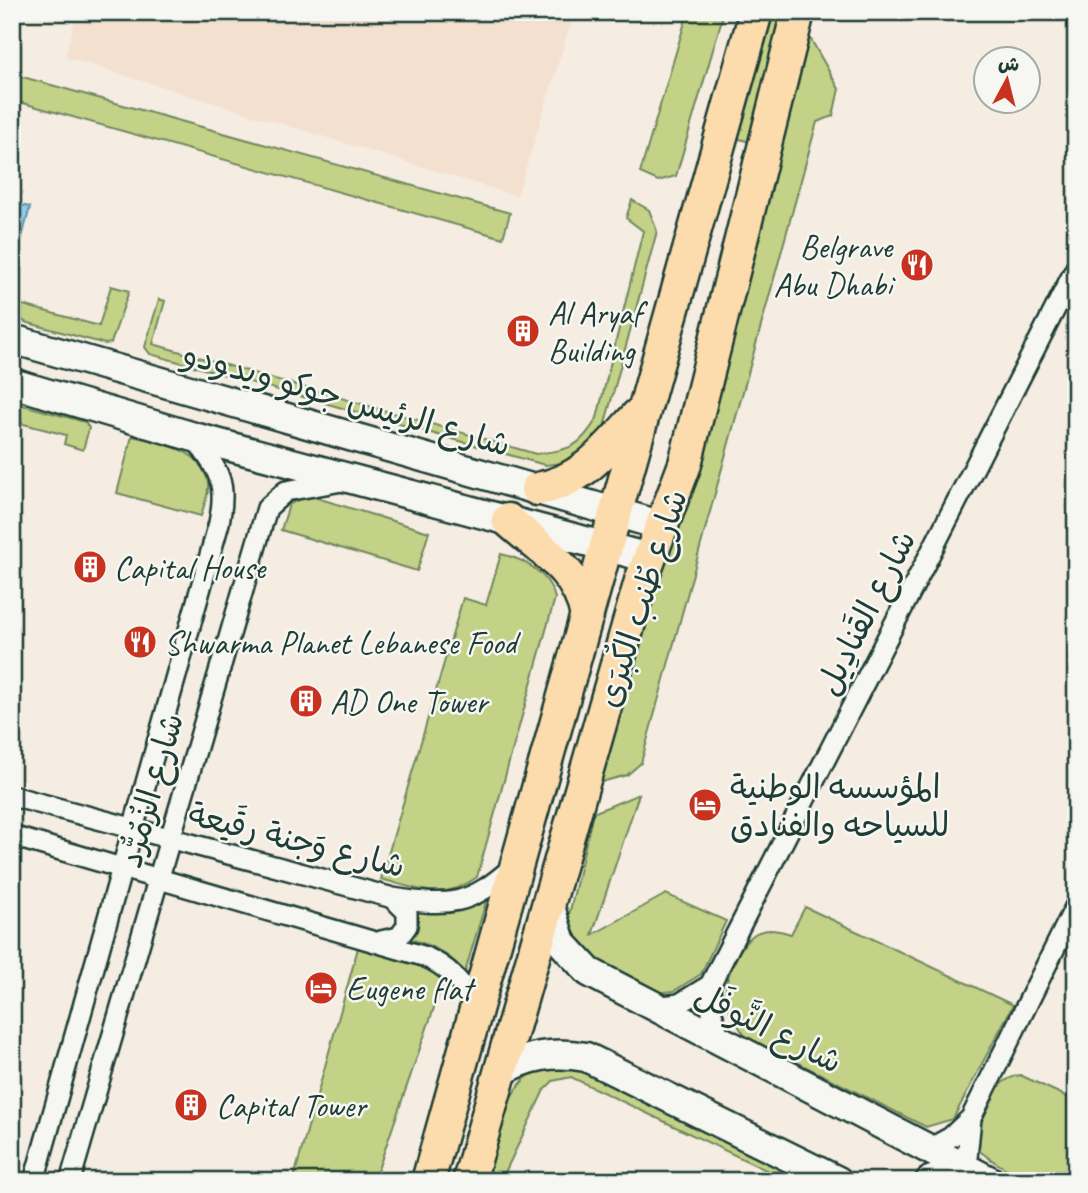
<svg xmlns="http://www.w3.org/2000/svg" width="1088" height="1193" font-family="Caveat,'Playpen Sans Arabic',sans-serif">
<rect width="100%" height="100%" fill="#f5ece2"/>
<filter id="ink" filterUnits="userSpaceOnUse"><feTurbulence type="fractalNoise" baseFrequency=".0143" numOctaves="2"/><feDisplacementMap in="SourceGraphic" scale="14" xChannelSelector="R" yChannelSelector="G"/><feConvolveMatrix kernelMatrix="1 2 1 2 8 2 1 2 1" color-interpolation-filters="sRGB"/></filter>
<g filter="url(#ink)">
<!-- built -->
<path fill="#f4e0cf" d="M 77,12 L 574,12 L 517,196 L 65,57 Z"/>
<!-- green -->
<path fill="#c3d287" stroke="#71885e" stroke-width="2" d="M 688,12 L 724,12 L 676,176 L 658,181 L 640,173 Z
M 772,12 L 787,12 L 750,142 L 736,138 Z
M 809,36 L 839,89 L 833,116 L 817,122 L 641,763 L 627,775 L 601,782 Z
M 12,74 L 510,213 L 503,238 L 12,100 Z
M 632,200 L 649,210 L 657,231 L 604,427 L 571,462 L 545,465 L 150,354 L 145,347 L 159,299 L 165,301 L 153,344 L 536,454 C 570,449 579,449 597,418 L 643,231 L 626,218 Z
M 111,286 L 129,291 L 111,343 L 105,344 L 25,322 L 12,313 L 12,302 L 99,326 Z
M 12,402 L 85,422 L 89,428 L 83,450 L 64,444 L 66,435 L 12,421 Z
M 132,436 C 160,443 211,450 208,489 C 208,497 203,507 201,516 L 117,493 Z
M 307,495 L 429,532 L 417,571 L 281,530 L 289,505 Z
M 501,554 C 524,559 549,573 555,598 L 477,877 C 444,902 418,889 381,879 L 463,598 L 486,605 Z
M 639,794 L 592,935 L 666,894 L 726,921 L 701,974 L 674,991 L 655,993 L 577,947 L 568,919 L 593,813 Z
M 488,895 L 465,972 C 447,952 428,943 402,937 L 414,910 Z
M 805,907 L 1013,1005 L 953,1119 L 926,1127 L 745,1036 C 737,1024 728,1011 726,997 C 723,979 742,938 759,932 C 770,928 780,931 791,934 Z
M 366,943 L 413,956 L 445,976 L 374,1181 L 293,1181 L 358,948 Z
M 578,1065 L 816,1181 L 789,1181 L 571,1077 L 553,1081 L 544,1090 L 501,1181 L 485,1181 C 495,1149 504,1086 536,1071 C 547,1065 565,1066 578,1065 Z
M 1020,1075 L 1076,1101 L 1076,1181 C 1031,1181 1012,1178 976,1148 C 974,1119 989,1081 1020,1075 Z"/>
<!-- water -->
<path fill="#90caef" stroke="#6392a4" stroke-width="2" d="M 16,204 L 30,207 L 19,249 L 12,247 L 12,219 Z"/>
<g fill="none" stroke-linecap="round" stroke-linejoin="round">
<defs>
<path id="street" d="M 12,796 L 393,898 C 450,907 469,906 514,866
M 12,836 L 423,956 C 450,967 462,983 477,1008
M 381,941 L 399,937 L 407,926 L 407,912 L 393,898
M 710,985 L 712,1013 L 720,1041
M 654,1007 L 679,1004 L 710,985 L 1076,268
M 929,1149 L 951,1137 L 971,1118
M 966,1168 L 971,1118 L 1076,905
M 34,1181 L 219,523 C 228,480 218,471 194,437
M 70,1181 L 267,508 L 286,491 L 342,481"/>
<path id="secondary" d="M 12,339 L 663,526
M 12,383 L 194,437 L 649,558
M 549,904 L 561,942 L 589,972 L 990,1181
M 500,1072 C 529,1055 554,1051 586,1057 L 838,1181
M 930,1181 L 966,1168"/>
<path id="primary" d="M 537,489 C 583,482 608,447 638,415
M 508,520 C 541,550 578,569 587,616
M 428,1181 L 756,12
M 469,1181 L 641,581 L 685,464 L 798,12"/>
</defs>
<!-- street casing -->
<use href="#street" stroke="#1f3d34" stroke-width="24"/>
<!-- secondary casing -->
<use href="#secondary" stroke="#1f3d34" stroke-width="33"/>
<!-- primary casing -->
<use href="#primary" stroke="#1f3d34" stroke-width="37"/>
<!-- street -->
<use href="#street" stroke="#f6f6f2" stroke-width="19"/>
<!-- secondary -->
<use href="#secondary" stroke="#f6f6f2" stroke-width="28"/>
<!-- primary -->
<use href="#primary" stroke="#fcdcac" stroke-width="32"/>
</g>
</g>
<!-- icons -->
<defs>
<symbol id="restaurant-disc" viewBox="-11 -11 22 22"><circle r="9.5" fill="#c8321e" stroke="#f6f6f2"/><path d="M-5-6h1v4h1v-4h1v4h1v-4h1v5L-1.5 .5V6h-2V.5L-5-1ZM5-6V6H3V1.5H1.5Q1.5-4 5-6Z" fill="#fff"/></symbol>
<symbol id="building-disc" viewBox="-11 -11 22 22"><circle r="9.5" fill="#c8321e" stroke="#f6f6f2"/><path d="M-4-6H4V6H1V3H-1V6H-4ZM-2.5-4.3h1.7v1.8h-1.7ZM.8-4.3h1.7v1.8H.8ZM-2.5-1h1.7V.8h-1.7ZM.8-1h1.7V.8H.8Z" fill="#fff"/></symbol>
<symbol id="hotel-disc" viewBox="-11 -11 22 22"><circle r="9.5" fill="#c8321e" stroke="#f6f6f2"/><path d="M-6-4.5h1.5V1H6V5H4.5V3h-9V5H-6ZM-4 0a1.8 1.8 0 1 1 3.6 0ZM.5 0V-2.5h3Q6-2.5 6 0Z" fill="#fff"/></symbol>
</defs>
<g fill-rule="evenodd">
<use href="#restaurant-disc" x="898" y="246" width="38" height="38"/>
<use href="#building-disc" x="504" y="312" width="38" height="38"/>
<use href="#building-disc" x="71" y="548" width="38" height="38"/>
<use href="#restaurant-disc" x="121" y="623" width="38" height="38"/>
<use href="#building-disc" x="287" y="682" width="38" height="38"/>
<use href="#hotel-disc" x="686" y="786" width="38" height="38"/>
<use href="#hotel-disc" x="302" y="969" width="38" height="38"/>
<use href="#building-disc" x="172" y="1086" width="38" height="38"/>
</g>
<g text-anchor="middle" stroke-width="5" stroke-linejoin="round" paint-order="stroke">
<!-- poi labels -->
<g font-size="33" fill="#1f3d34" stroke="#f6f6f2" text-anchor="start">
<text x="892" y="258" text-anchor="end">Belgrave<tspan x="892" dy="38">Abu Dhabi</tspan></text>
<text x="548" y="324">Al Aryaf<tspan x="548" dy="38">Building</tspan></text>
<text x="114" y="579">Capital House</text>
<text x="164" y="654">Shwarma Planet Lebanese Food</text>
<text x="330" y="713">AD One Tower</text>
<text x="730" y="798">المؤسسه الوطنية<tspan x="730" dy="38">للسياحه والفنادق</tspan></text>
<text x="346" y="1000">Eugene flat</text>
<text x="216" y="1117">Capital Tower</text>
</g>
<!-- street labels -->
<g font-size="33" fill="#1f3d34" stroke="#f6f6f2">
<text transform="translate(347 398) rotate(16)" y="12">شارع الرئيس جوكو ويدودو</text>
<text transform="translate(641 598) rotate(-72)" y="12">شارع طُنب الكُبرَى</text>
<text transform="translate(865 612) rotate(-63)" y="12">شارع القَنادِيل</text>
<text transform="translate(150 790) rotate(-74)" y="12">شارع الزُمُرُّد</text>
<text transform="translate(297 839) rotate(14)" y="12">شارع وَجنة رقَيعة</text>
<text transform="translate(769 1027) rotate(27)" y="12">شارع النَّوفَل</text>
</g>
</g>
<!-- margin -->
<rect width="1088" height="1193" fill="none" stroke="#f6f6f2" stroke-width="42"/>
<rect x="21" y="21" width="1046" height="1151" fill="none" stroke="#1f3d34" stroke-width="2.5" filter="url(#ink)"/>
<!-- north arrow -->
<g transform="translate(1007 80) rotate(7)"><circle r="33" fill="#f6f6f2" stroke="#a0aca6" stroke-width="2"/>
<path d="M0-5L12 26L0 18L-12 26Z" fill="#c8321e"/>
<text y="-10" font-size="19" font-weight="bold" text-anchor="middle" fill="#1f3d34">ش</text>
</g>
</svg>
